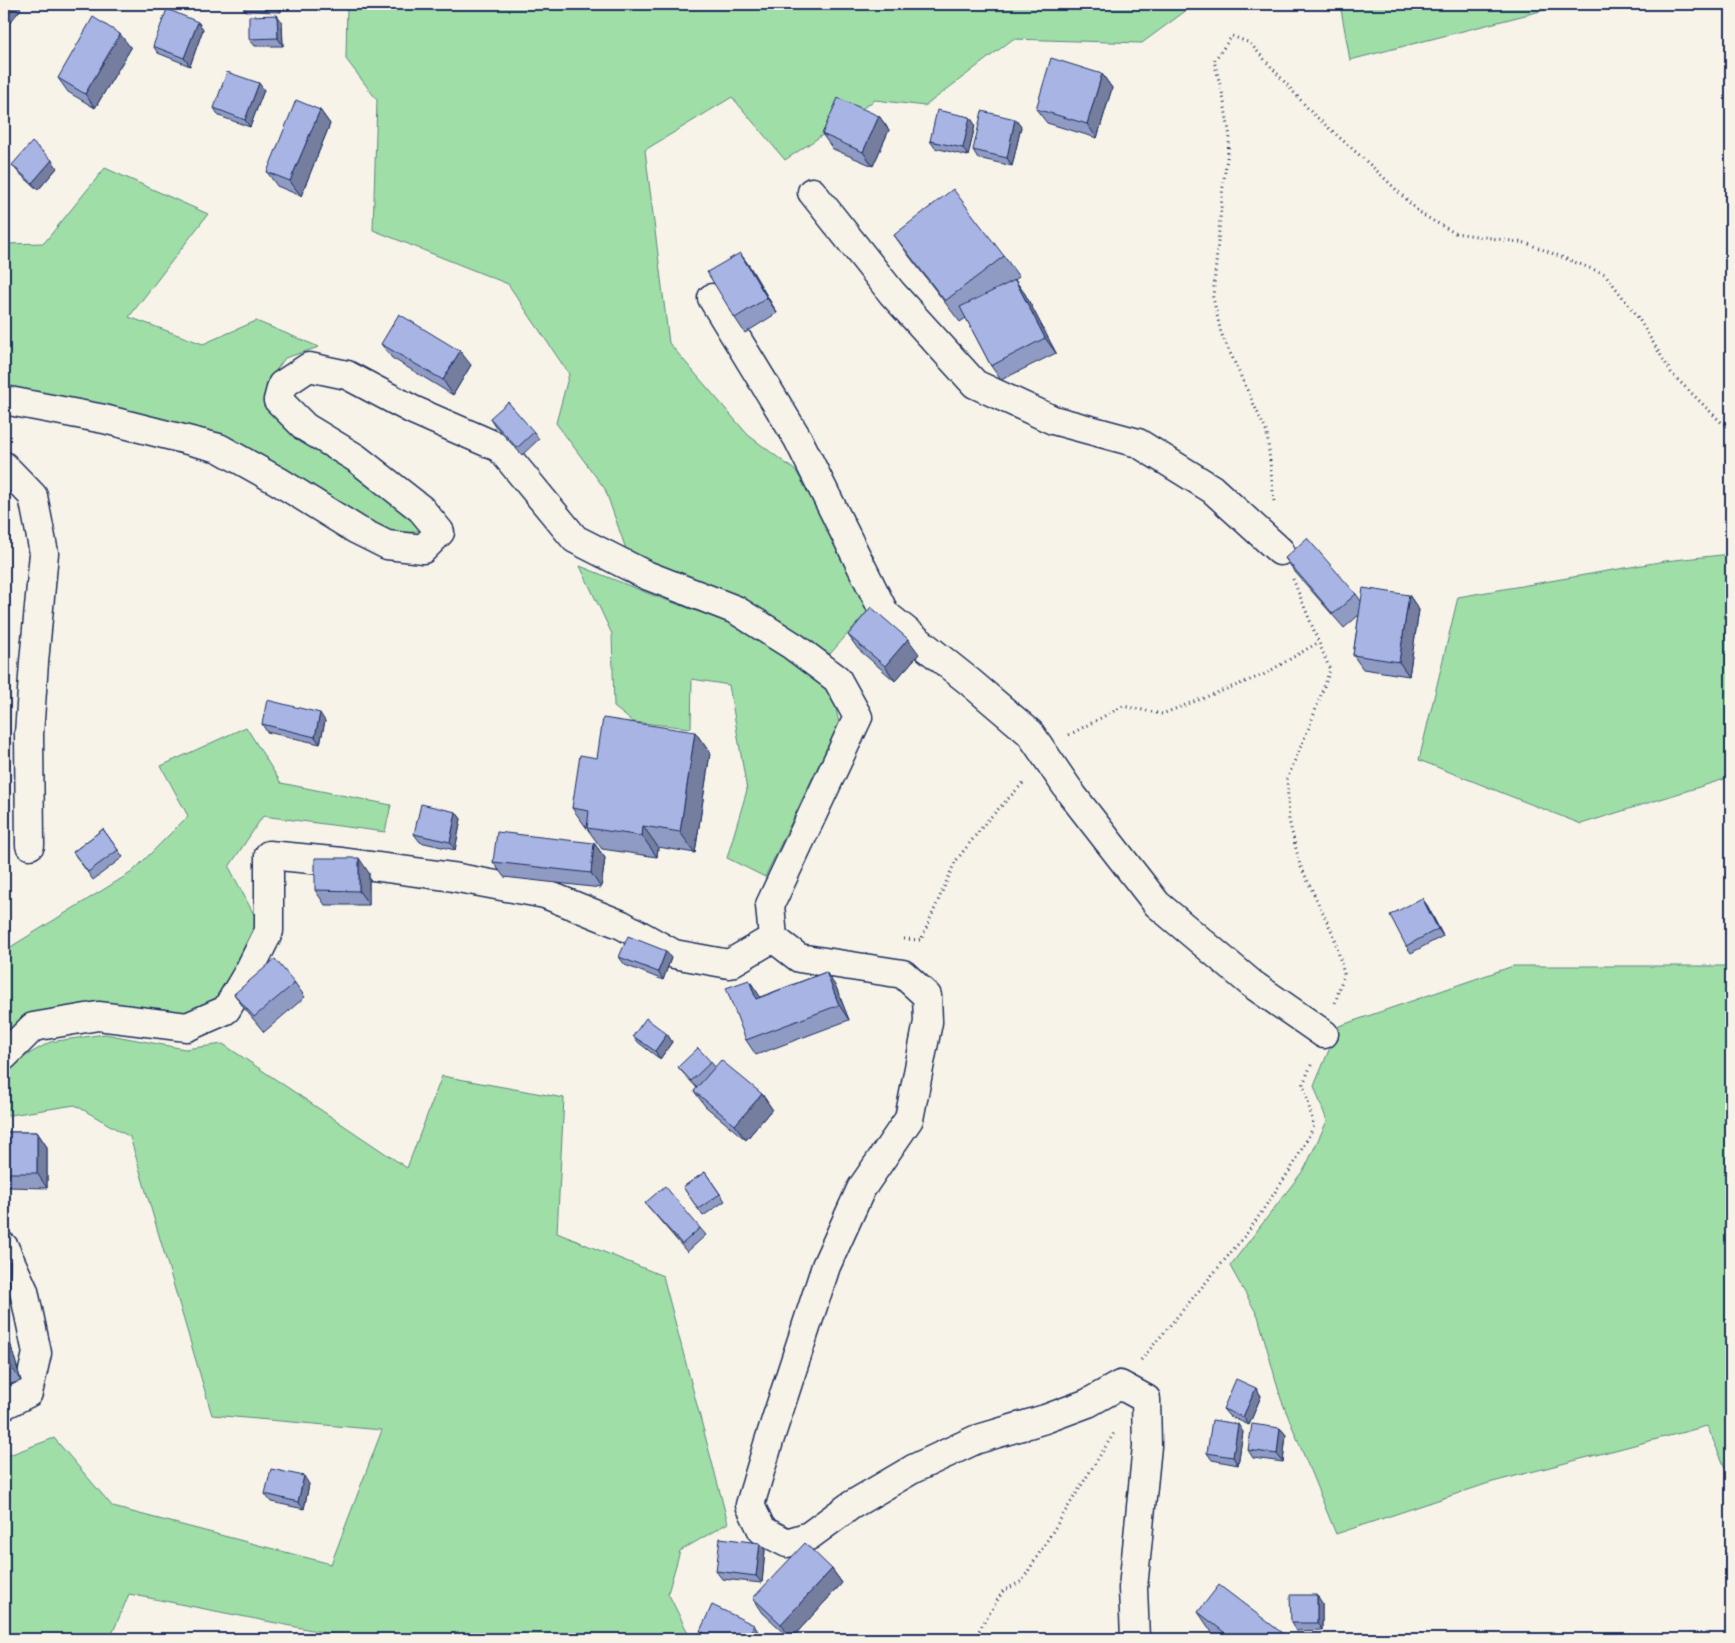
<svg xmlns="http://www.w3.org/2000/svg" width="1735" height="1643" font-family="Sriracha,sans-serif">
<rect width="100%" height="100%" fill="#f7f3e8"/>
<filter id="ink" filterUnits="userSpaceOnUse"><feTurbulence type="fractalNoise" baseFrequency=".02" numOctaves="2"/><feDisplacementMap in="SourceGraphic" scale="10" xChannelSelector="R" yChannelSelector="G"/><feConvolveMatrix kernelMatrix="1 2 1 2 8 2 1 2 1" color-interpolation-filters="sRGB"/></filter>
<g filter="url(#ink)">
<!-- green -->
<path fill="#9fdea6" stroke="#5d8682" d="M 347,4 L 1195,4 L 1142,43 L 1013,39 L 925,106 L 875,100 L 785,160 L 732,97 L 645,150 L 669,343 L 748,435 L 796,471 L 873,605 L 830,654 L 736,601 L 627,552 L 605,489 L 556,423 L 569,374 L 508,284 L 373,230 L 377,100 L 346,59 Z
M 1340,4 L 1568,4 L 1350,60 Z
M 105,168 L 208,214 L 129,317 L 203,344 L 256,321 L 319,347 L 285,358 L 267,383 L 273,406 L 414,511 L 423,530 L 401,534 L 375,526 L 106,406 L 4,386 L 4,244 L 44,243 Z
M 1731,554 L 1731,777 L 1581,824 L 1419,760 L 1458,597 L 1665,561 Z
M 580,566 L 655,596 L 736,625 L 795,660 L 833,695 L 839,723 L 765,877 L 727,858 L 747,790 L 729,685 L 692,679 L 691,728 L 633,722 L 614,707 L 612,634 Z
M 246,727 L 281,783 L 391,805 L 385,832 L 263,816 L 229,867 L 260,926 L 221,1003 L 188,1018 L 150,1017 L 4,1046 L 4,951 L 132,872 L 188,816 L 161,766 Z
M 1513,966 L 1731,966 L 1731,1481 L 1707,1426 L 1489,1483 L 1336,1534 L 1281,1399 L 1258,1316 L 1230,1266 L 1305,1168 L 1327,1121 L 1314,1086 L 1339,1026 Z
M 105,1034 L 185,1049 L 223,1044 L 407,1168 L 442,1076 L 564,1098 L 557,1233 L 663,1276 L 728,1523 L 680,1551 L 668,1593 L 691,1639 L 345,1639 L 342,1636 L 129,1594 L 110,1639 L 4,1639 L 4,1457 L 54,1438 L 113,1507 L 331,1564 L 382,1430 L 212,1415 L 130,1137 L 75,1105 L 4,1116 L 4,1078 L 6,1067 L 50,1042 Z"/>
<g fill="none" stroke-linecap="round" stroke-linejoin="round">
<defs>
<path id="minor" d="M 812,192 L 892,293 L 975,384 L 1053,420 L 1138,443 L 1212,489 L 1280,551
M 712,298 L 798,439 L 885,614 L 970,682 L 1030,733 L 1073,796 L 1157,904 L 1252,984 L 1324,1034
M 4,400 L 104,419 L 219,448 L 278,481 L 357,530 L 387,545 L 423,549 L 440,532 L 421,509 L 356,458 L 305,427 L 278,400 L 282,385 L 309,367 L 347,375 L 413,410 L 500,448 L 575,539 L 646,575 L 736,610 L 793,646 L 837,679 L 858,717 L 770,905 L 773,938 L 799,958 L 903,974 L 927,996 L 928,1022 L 909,1119 L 861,1189 L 826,1266 L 769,1441 L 750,1505 L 762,1530 L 787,1543 L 809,1536 L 850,1506 L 913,1469 L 975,1440 L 1045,1419 L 1088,1403 L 1120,1385 L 1146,1399 L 1147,1446 L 1133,1588 L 1135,1639
M 4,466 L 33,496 L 44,553 L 34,662 L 29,734 L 30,845
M 4,1056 L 33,1027 L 98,1016 L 187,1027 L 226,1010 L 249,971 L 269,931 L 269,855 L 342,862 L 453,877 L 545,894 L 622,925 L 674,954 L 729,964 L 773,938
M 4,1247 L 24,1291 L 37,1353 L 28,1393 L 4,1405"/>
</defs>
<!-- minor casing -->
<use href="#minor" stroke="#1b2f5e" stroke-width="31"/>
<!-- path -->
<path stroke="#1b2f5e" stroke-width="3" stroke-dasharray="1 4" stroke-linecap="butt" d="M 1274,501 L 1267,433 L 1221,333 L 1213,297 L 1223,186 L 1230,137 L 1223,96 L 1214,61 L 1232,36 L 1250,43 L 1312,113 L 1376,170 L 1421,214 L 1455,233 L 1526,243 L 1605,274 L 1637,316 L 1672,374 L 1722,423 L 1731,425
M 1293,579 L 1330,670 L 1310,725 L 1287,779 L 1289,820 L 1300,865 L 1334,936 L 1344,974 L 1335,1003
M 1069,735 L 1123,706 L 1162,714 L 1263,675 L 1319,642
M 904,939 L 921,940 L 955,862 L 986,822 L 1025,781
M 1141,1360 L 1248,1232 L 1294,1164 L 1314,1126 L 1303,1084 L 1312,1063
M 974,1639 L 1003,1591 L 1022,1581 L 1114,1433"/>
<!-- minor -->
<use href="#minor" stroke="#f7f3e8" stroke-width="28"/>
</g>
<!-- wall -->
<path fill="#909bc4" stroke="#1b2f5e" d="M 241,4 L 281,4 L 281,12 L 246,11 Z
M 198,22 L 203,29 L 190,66 L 158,53 L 153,46 Z
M 282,22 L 283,46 L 255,46 L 249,39 Z
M 131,48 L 95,108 L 68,92 L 58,78 Z
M 1102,74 L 1112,88 L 1097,138 L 1047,123 L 1036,109 Z
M 264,90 L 250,127 L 219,116 L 214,108 Z
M 320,110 L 330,124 L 301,196 L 277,186 L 267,172 Z
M 879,116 L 889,130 L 873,166 L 833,149 L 822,134 Z
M 970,117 L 975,125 L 968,156 L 935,148 L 930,141 Z
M 1015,119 L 1021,127 L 1012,166 L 978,158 L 973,150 Z
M 12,165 L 57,168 L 38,190 L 18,172 Z
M 894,235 L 1004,256 L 1019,277 L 1015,280 L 1025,294 L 1056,353 L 1001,380 L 991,366 L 966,318 L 960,322 L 909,256 Z
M 740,253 L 750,267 L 777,313 L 745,333 L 735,318 Z
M 381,344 L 471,365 L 453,395 L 392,358 Z
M 490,418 L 534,432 L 539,439 L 522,455 L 495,426 Z
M 1285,558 L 1356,594 L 1361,601 L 1409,595 L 1419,610 L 1409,676 L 1363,669 L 1353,655 L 1359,615 L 1344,628 L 1295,572 Z
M 848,635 L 919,654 L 895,681 L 858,649 Z
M 325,721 L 320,744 L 267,732 L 262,724 Z
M 695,732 L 710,753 L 695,853 L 658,847 L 657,857 L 602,849 L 572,808 L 597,758 Z
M 456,812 L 461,819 L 455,850 L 420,842 L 414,834 Z
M 103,829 L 123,857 L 93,880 L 73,852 Z
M 594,843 L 605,858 L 601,888 L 504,877 L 493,862 Z
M 369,873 L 369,905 L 325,905 L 315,890 Z
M 1427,905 L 1443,936 L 1411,953 L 1406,946 Z
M 619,957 L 671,958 L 663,980 L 625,965 Z
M 826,972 L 836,987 L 849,1020 L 756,1055 L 746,1040 L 749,980 L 759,995 L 760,997 Z
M 295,983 L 305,997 L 264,1032 L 244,1008 L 234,994 Z
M 667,1034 L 672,1042 L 660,1059 L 639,1043 L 633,1036 Z
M 711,1062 L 715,1067 L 762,1094 L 772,1109 L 746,1140 L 705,1106 L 694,1091 L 697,1088 L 684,1074 L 678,1067 Z
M 4,1132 L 37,1132 L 47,1147 L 47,1188 L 8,1187 L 4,1181 Z
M 705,1172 L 725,1201 L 703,1216 L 683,1187 Z
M 645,1203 L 700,1228 L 706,1235 L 687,1252 Z
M 4,1254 L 10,1261 L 9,1298 L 4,1298 Z
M 4,1326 L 6,1329 L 21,1381 L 4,1386 Z
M 1256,1388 L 1261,1396 L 1249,1425 L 1229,1416 L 1223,1409 Z
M 1280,1428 L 1286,1435 L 1283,1462 L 1253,1458 L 1248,1450 Z
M 1243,1432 L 1238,1465 L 1212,1460 L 1207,1453 Z
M 309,1484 L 304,1509 L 271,1502 L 265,1494 Z
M 760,1543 L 765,1550 L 762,1583 L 722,1579 L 716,1571 Z
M 832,1569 L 842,1583 L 791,1639 L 763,1613 L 753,1598 Z
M 1322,1603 L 1322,1630 L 1296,1631 L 1291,1623 Z
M 1198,1612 L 1290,1639 L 1220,1639 L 1213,1634 Z
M 700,1631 L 759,1633 L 756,1639 L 707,1639 L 705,1638 Z"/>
<!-- shaded-wall -->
<path fill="#767ea0" stroke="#1b2f5e" d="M 14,4 L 18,4 L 21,9 L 4,30 L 4,16 Z
M 275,4 L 281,4 L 281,12 Z
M 277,15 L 282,22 L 283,46 L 278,38 Z
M 198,22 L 203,29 L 190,66 L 184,58 Z
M 120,34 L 131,48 L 95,108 L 85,94 Z
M 1102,74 L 1112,88 L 1097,138 L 1087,124 Z
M 259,83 L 264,90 L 250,127 L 245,120 Z
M 320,110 L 330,124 L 301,196 L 290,181 Z
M 879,116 L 889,130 L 873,166 L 863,152 Z
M 970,117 L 975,125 L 968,156 L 963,148 Z
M 1015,119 L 1021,127 L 1012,166 L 1007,158 Z
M 52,160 L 57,168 L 38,190 L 32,183 Z
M 740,253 L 750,267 L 777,313 L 767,298 Z
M 1015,280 L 1025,294 L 1056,353 L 1045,338 Z
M 460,351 L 471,365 L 453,395 L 443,380 Z
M 1409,595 L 1419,610 L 1409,676 L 1399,662 Z
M 908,639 L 919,654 L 895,681 L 885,666 Z
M 320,713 L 325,721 L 320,744 L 315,737 Z
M 695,732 L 710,753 L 695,853 L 680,832 Z
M 456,812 L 461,819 L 455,850 L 450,842 Z
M 643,826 L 658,847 L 657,857 L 642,836 Z
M 594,843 L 605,858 L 601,888 L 591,873 Z
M 359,858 L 369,873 L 369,905 L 359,891 Z
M 1422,898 L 1427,905 L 1443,936 L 1438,929 Z
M 666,951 L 671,958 L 663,980 L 658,972 Z
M 826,972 L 836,987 L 849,1020 L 839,1005 Z
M 749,980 L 759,995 L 766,1014 L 756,999 Z
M 667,1034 L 672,1042 L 660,1059 L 655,1051 Z
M 762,1094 L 772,1109 L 746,1140 L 735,1125 Z
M 37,1132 L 47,1147 L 47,1188 L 37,1173 Z
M 5,1254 L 10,1261 L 9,1298 L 4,1291 Z
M 4,1326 L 6,1329 L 21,1381 L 11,1367 L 4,1343 Z
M 1256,1388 L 1261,1396 L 1249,1425 L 1243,1417 Z
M 1238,1424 L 1243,1432 L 1238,1465 L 1233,1457 Z
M 1280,1428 L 1286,1435 L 1283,1462 L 1277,1454 Z
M 304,1476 L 309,1484 L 304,1509 L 298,1502 Z
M 760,1543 L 765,1550 L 762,1583 L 756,1576 Z
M 832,1569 L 842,1583 L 791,1639 L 781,1624 Z
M 1317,1595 L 1322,1603 L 1322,1630 L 1317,1623 Z
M 754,1625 L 759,1633 L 756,1639 L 747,1639 Z"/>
<!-- building -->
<path fill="#a8b4e4" stroke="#1b2f5e" d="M 4,4 L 14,4 L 4,16 Z
M 167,9 L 198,22 L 184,58 L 153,46 Z
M 277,15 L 278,38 L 249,39 L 249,16 Z
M 93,17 L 120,34 L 85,94 L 58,78 Z
M 1051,58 L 1102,74 L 1087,124 L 1036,109 Z
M 227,72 L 259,83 L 245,120 L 214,108 Z
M 838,98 L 879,116 L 863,152 L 822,134 Z
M 296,100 L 320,110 L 290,181 L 267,172 Z
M 937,110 L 970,117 L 963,148 L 930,141 Z
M 982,111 L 1015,119 L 1007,158 L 973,150 Z
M 32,142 L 52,160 L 32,183 L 12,165 Z
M 953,189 L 1004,256 L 945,301 L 894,235 Z
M 740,253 L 767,298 L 735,318 L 707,272 Z
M 1015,280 L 1045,338 L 991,366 L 960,307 Z
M 399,314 L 460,351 L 443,380 L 381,344 Z
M 508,402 L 534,432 L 517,448 L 490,418 Z
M 1307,538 L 1356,594 L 1333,614 L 1285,558 Z
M 1363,588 L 1409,595 L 1399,662 L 1353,655 Z
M 871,607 L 908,639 L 885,666 L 848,635 Z
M 267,700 L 320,713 L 315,737 L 262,724 Z
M 603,718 L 695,732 L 680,832 L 643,826 L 642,836 L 587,828 L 589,811 L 572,808 L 580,755 L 597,758 Z
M 421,804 L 456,812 L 450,842 L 414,834 Z
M 103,829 L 118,850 L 88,872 L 73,852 Z
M 497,832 L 594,843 L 591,873 L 493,862 Z
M 315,858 L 359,858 L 359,891 L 315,890 Z
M 1422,898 L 1438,929 L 1406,946 L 1390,915 Z
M 628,936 L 666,951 L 658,972 L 619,957 Z
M 275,959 L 295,983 L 254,1017 L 234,994 Z
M 826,972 L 839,1005 L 746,1040 L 726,988 L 749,980 L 756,999 Z
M 646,1018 L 667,1034 L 655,1051 L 633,1036 Z
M 698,1048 L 711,1062 L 691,1081 L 678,1067 Z
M 721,1060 L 762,1094 L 735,1125 L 694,1091 Z
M 4,1132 L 37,1132 L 37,1173 L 4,1173 Z
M 705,1172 L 720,1194 L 698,1209 L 683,1187 Z
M 665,1186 L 700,1228 L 682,1244 L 645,1203 Z
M 4,1254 L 5,1254 L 4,1291 Z
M 4,1343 L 11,1367 L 4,1369 Z
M 1236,1379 L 1256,1388 L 1243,1417 L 1223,1409 Z
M 1212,1420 L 1238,1424 L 1233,1457 L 1207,1453 Z
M 1252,1424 L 1280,1428 L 1277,1454 L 1248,1450 Z
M 271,1469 L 304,1476 L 298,1502 L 265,1494 Z
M 720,1538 L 760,1543 L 756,1576 L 716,1571 Z
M 805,1543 L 832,1569 L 781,1624 L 753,1598 Z
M 1219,1585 L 1290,1639 L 1233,1639 L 1198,1612 Z
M 1290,1595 L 1317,1595 L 1317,1623 L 1291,1623 Z
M 712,1605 L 754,1625 L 747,1639 L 717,1639 L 700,1631 Z"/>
</g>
<!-- margin -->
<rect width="1735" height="1643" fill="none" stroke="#f7f3e8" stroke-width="20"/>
<rect x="10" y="10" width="1715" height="1623" fill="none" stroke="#1b2f5e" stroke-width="2" filter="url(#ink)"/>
</svg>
